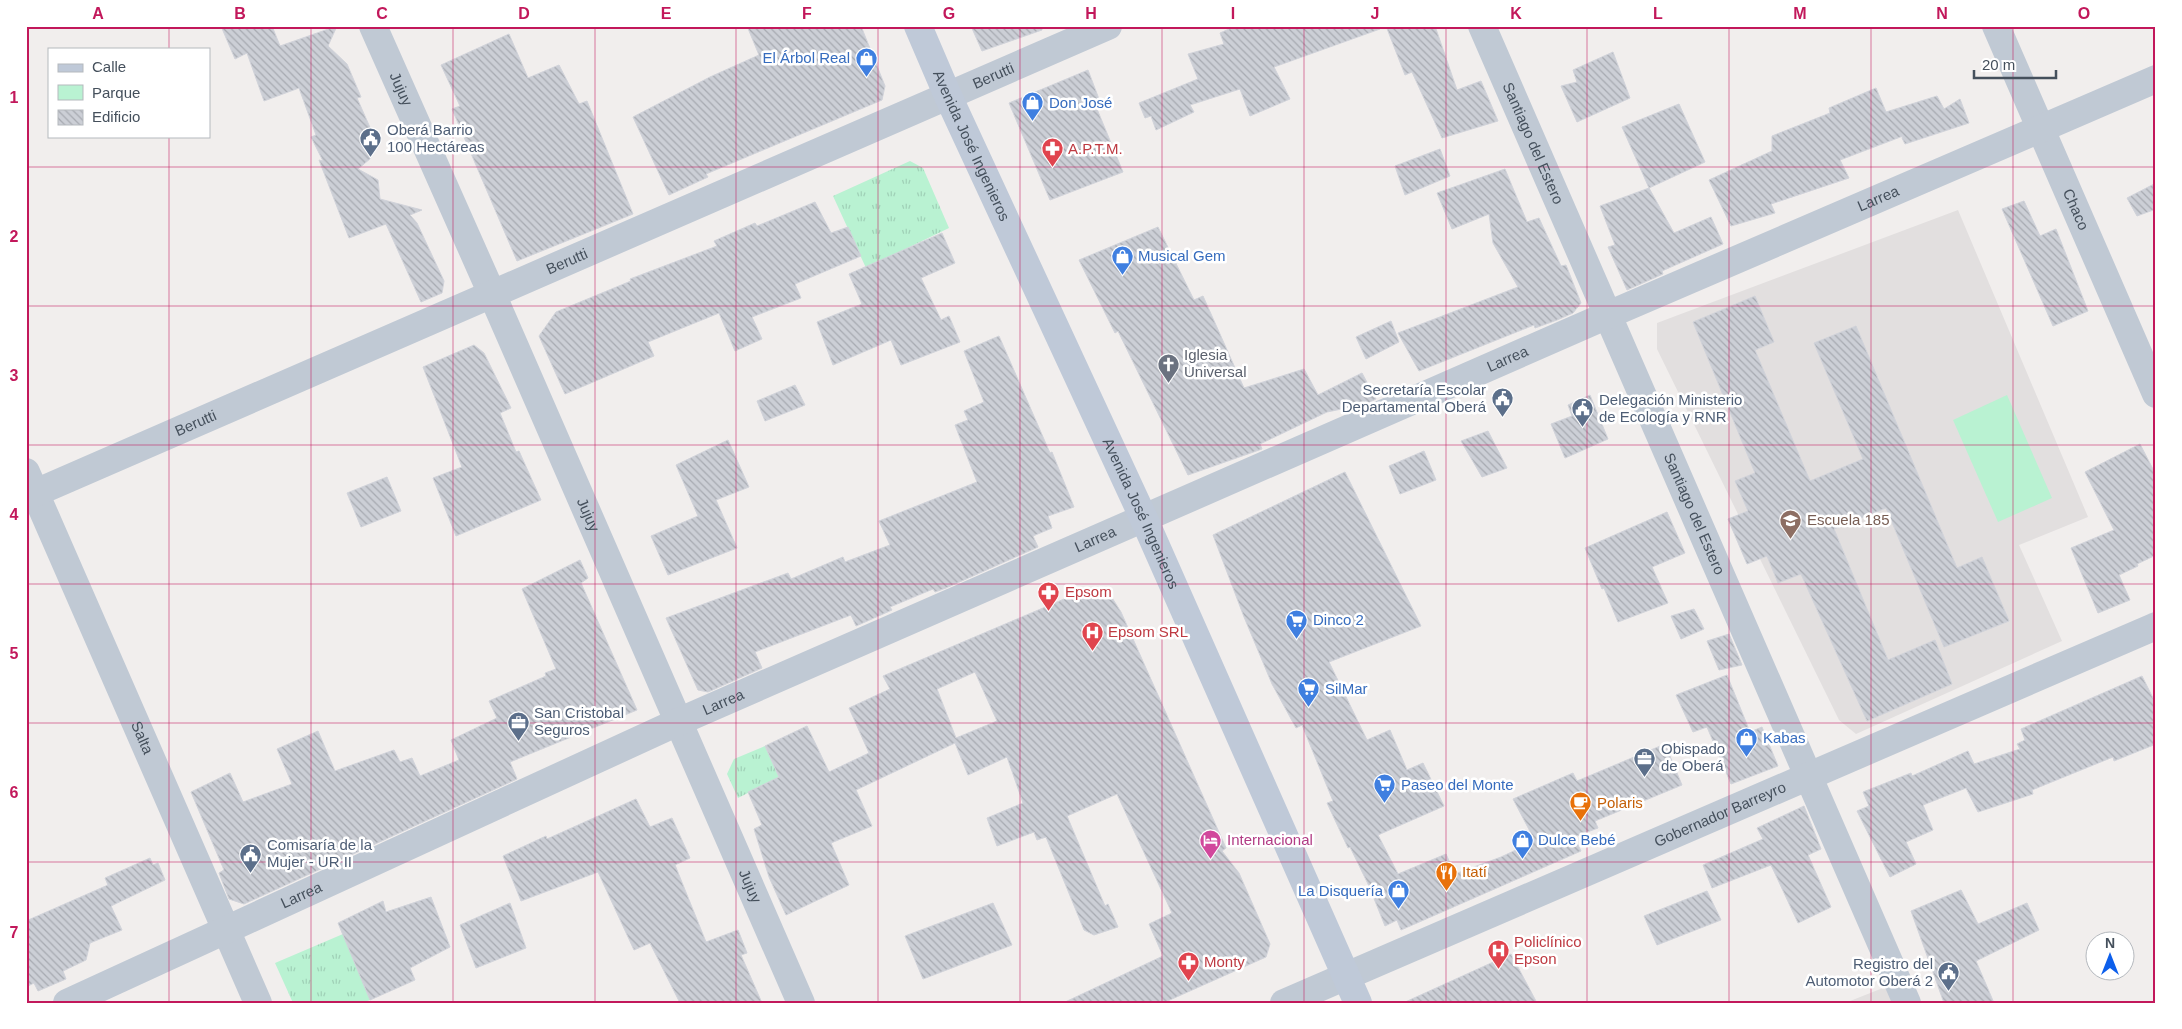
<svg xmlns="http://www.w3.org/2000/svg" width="2182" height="1029" font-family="Helvetica,sans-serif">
<defs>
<pattern id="grass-tufts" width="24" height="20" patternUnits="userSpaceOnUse" patternTransform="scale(1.25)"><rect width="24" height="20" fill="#b9f2d2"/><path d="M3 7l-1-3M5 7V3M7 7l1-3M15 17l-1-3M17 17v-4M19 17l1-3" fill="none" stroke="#a0d1b7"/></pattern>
<pattern id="building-back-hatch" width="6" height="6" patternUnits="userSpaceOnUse" patternTransform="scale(1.25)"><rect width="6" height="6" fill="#cccfd6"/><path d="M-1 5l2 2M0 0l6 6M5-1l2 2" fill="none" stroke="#a7aab1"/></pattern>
</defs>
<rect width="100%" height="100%" fill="#f1eeed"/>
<!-- education -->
<path fill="#e2dfdf" d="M 1958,210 L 2088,517 L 2019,545 L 2062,641 L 1856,734 L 1839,720 L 1657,349 L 1657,323 Z
M 1888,986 L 1895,1003 L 1845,1003 Z"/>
<!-- grass -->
<path fill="url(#grass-tufts)" d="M 910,161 L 923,168 L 949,228 L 866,268 L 833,196 Z
M 765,746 L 779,777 L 738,798 L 727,774 L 734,759 Z
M 343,934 L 370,1000 L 362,1003 L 293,1003 L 275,963 Z"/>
<!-- park -->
<path fill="#b9f2d2" d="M 2007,395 L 2052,498 L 1998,522 L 1953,420 Z"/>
<!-- building -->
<path fill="url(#building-back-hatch)" stroke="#d1d3da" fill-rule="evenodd" d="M 221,26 L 272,26 L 280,46 L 337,26 L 328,46 L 347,64 L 361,97 L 357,98 L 372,132 L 362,135 L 371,158 L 358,169 L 378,180 L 380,199 L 422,210 L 410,215 L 417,223 L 444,281 L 442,293 L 421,302 L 386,224 L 349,238 L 319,160 L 323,161 L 311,137 L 316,135 L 299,88 L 264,101 L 247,53 L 235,59 Z
M 747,26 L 861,26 L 885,86 L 882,100 L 706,174 L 708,177 L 669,195 L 633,117 L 710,77 L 759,55 Z
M 971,26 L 1042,26 L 1042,30 L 982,51 Z
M 1236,26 L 1379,26 L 1380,29 L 1274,67 L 1290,99 L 1250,116 L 1240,89 L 1190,105 L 1194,112 L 1156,130 L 1151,116 L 1145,118 L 1139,103 L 1198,79 L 1188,54 L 1224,44 L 1220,33 Z
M 1386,26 L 1435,26 L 1457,90 L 1481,81 L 1498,121 L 1442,138 L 1412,72 L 1405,75 Z
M 509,34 L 528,78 L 559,65 L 579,104 L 587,101 L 633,214 L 517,261 L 452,109 L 460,106 L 441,65 Z
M 1613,52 L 1630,98 L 1577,122 L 1561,86 L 1577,82 L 1573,70 Z
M 1088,70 L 1102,107 L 1097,109 L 1123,172 L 1050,200 L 1009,103 Z
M 1876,88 L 1886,112 L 1937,96 L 1944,109 L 1960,99 L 1969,123 L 1905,144 L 1902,138 L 1903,136 L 1840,160 L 1849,178 L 1771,204 L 1775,213 L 1731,226 L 1709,180 L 1772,151 L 1772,136 L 1830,113 L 1829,108 Z
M 1679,104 L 1705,162 L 1649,188 L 1622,127 Z
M 1440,149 L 1450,176 L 1405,195 L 1395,166 Z
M 1505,169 L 1527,222 L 1539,218 L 1561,266 L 1566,265 L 1581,303 L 1573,313 L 1557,320 L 1535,328 L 1534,325 L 1419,371 L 1398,333 L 1518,287 L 1493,243 L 1489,214 L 1452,229 L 1437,193 Z
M 2156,183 L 2156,209 L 2137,216 L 2127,198 Z
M 1649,188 L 1674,233 L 1711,217 L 1723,244 L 1662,271 L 1663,274 L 1627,290 L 1608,247 L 1615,245 L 1600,206 Z
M 2024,201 L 2040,236 L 2056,229 L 2088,311 L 2053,326 L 2002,209 Z
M 815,202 L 831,233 L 848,227 L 861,256 L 795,284 L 801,298 L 752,317 L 762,339 L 735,351 L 719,313 L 648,342 L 654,356 L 565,394 L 539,336 L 556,312 L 631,281 L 630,279 L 717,246 L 714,241 L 755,223 L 757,226 Z
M 1158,227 L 1194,300 L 1203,296 L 1244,388 L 1304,369 L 1318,395 L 1362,373 L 1376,399 L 1366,404 L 1327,412 L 1260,444 L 1262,449 L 1188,475 L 1118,331 L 1115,333 L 1079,260 Z
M 942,233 L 955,263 L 921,278 L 941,320 L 949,316 L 960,342 L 901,365 L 891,340 L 833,365 L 817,322 L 862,304 L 849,274 Z
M 1755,296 L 1774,342 L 1755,350 L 1810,481 L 1863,459 L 1814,343 L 1856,326 L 1957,568 L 1982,557 L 2009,621 L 1944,647 L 1886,508 L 1834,529 L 1888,660 L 1935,640 L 1952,684 L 1867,721 L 1801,574 L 1778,583 L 1767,556 L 1747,564 L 1728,519 L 1748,511 L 1735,481 L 1755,473 L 1693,322 Z
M 1391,321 L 1399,342 L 1366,359 L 1356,337 Z
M 999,336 L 1050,453 L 1052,452 L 1074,507 L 1048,516 L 1052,528 L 1033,536 L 1038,547 L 946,588 L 935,592 L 933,589 L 890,607 L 892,610 L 856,626 L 851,615 L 755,652 L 762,668 L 708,692 L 698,690 L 666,618 L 788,573 L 791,579 L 843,557 L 845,562 L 890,545 L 879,521 L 977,482 L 955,425 L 968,420 L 964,411 L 984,402 L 964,351 Z
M 474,345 L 484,353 L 511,408 L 500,413 L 516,452 L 519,451 L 541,500 L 456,536 L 433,478 L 462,467 L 423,367 Z
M 795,385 L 805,405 L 765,421 L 757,401 Z
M 1590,395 L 1608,439 L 1565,458 L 1551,424 L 1572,416 L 1568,405 Z
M 1488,431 L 1507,468 L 1482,477 L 1461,441 Z
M 728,440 L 749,487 L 716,500 L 737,548 L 668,575 L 651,536 L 698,516 L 676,465 Z
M 2140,444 L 2156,475 L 2156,555 L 2137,564 L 2138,566 L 2119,575 L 2130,600 L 2098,613 L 2071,548 L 2114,530 L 2085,472 Z
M 1424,451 L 1436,480 L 1400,494 L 1389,466 Z
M 1345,472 L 1421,626 L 1329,662 L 1367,740 L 1390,730 L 1407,770 L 1423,763 L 1444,806 L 1378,835 L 1398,874 L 1446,854 L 1455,874 L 1501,857 L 1535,841 L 1513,799 L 1573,773 L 1577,781 L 1665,744 L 1682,785 L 1595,821 L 1598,828 L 1574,837 L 1581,851 L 1401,930 L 1397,920 L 1385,926 L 1369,886 L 1350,847 L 1348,848 L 1327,803 L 1333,801 L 1302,725 L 1296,728 L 1272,684 L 1244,617 L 1213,535 Z
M 387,477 L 401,511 L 361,527 L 347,493 Z
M 1667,512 L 1685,553 L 1652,567 L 1668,603 L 1618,622 L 1604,588 L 1602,589 L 1585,548 Z
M 580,560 L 588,578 L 581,583 L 637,710 L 510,762 L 517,779 L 244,904 L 229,899 L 219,873 L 224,870 L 191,792 L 230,773 L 243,802 L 292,784 L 277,749 L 318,731 L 335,771 L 394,750 L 400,762 L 412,758 L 420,776 L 459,760 L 451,740 L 497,718 L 489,701 L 546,676 L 545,673 L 556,669 L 522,589 Z
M 1090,588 L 1109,593 L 1121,612 L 1226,848 L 1222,851 L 1239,873 L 1270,944 L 1266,957 L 1163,1003 L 1063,1003 L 1163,956 L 1149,924 L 1172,913 L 1117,794 L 1067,816 L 1105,906 L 1108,904 L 1118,927 L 1094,935 L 1084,930 L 1046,837 L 1037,840 L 1034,832 L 997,846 L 987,818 L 1023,803 L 1007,757 L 968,775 L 955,743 L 856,790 L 872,826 L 831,843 L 849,885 L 786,915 L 769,877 L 754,829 L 762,825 L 748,792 L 779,777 L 765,746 L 807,726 L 829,772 L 869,753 L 849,708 L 890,689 L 883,676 ZM 975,672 L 997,721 L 956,738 L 937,689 Z
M 1694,609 L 1704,629 L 1681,639 L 1671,616 Z
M 1729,634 L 1742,665 L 1719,670 L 1707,641 Z
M 1727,675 L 1750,732 L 1762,727 L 1778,766 L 1731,784 L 1707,727 L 1693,732 L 1676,695 Z
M 2142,676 L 2156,704 L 2156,744 L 2114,761 L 2113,757 L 2032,790 L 2033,794 L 1978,812 L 1966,788 L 1923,805 L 1933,830 L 1906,842 L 1916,864 L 1890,877 L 1857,811 L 1869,806 L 1863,792 L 1911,773 L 1912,776 L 1968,751 L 1974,764 L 2020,749 L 2017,744 L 2025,740 L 2021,729 Z
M 636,799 L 650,827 L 672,818 L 690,858 L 675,865 L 706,942 L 738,930 L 747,953 L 741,955 L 762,1003 L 680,1003 L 650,943 L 634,950 L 598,872 L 521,901 L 503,856 L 546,836 L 547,839 Z
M 1804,806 L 1821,849 L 1808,855 L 1831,907 L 1798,923 L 1771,865 L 1712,888 L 1703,865 L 1763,839 L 1757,828 Z
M 150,858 L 153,865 L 158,863 L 165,880 L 111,906 L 122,930 L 90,943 L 86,960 L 63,971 L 66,979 L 38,991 L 34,983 L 26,987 L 26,921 L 108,885 L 105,878 Z
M 1961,890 L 1978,924 L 2027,903 L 2039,930 L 1976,961 L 1994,1003 L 1944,1003 L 1911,911 Z
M 1707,891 L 1721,920 L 1657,945 L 1644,916 Z
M 431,897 L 450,947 L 410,968 L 415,980 L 370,1000 L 338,923 L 383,901 L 386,912 Z
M 510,903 L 526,948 L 476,968 L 460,925 Z
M 993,903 L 1012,945 L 923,979 L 905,936 Z
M 1511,954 L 1537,1003 L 1403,1003 Z"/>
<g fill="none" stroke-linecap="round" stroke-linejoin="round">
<!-- minor -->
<g stroke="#c0c9d4" stroke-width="28">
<path id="s1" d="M 373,26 L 492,294 L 801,1003"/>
<path id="s2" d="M 1482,26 L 1907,1003"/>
<path id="s3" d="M 1996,26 L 2156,394"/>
<path id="s4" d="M 26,472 L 258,1003"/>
<path id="s5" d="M 26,497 L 1108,26"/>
<path id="s6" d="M 67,1003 L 678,722 L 1608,315 L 2156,79"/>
<path id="s7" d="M 1284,1003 L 2156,626"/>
</g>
<!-- secondary -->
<path stroke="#bfc9d8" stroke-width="28" id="s8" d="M 918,26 L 948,96 L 1144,519 L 1358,1003"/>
</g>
<!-- grid -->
<path fill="none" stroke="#c2185b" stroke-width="1" stroke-opacity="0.55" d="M 169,26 L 169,49M 311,26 L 311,1003M 453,26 L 453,1003M 595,26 L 595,1003M 736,26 L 736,1003M 878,26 L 878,1003M 1020,26 L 1020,1003M 1162,26 L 1162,1003M 1304,26 L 1304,1003M 1446,26 L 1446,1003M 1587,26 L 1587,1003M 1729,26 L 1729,1003M 1871,26 L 1871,1003M 2013,26 L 2013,1003M 169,136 L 169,1003M 26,167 L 2156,167M 26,306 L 2156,306M 26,445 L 2156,445M 26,584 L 2156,584M 26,723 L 2156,723M 26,862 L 2156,862"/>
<!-- icons -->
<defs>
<symbol id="shop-pin" viewBox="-11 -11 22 30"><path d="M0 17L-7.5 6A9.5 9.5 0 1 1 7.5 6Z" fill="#3f7fe0" stroke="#fff"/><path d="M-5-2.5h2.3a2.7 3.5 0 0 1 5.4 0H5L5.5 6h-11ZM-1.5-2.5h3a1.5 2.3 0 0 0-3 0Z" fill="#fff"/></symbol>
<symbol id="civic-pin" viewBox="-11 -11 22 30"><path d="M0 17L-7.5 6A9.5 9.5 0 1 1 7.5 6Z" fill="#5c6f8a" stroke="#fff"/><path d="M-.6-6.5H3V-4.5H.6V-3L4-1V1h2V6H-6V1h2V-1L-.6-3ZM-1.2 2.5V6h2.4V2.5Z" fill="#fff"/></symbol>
<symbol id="pharmacy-pin" viewBox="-11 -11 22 30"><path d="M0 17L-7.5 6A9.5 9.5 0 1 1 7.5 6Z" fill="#e0444e" stroke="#fff"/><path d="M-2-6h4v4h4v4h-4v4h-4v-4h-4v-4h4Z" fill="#fff"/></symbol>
<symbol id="church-pin" viewBox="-11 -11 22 30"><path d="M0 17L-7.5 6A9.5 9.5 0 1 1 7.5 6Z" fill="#6b7280" stroke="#fff"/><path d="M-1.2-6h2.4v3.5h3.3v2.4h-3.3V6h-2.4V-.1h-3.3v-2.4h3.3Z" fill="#fff"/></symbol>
<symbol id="school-pin" viewBox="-11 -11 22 30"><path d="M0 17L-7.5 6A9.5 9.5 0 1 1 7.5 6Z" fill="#8d6e63" stroke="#fff"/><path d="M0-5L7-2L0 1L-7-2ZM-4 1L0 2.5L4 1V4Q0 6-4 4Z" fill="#fff"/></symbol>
<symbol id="supermarket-pin" viewBox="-11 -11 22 30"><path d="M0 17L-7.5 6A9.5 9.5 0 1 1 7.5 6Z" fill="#3f7fe0" stroke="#fff"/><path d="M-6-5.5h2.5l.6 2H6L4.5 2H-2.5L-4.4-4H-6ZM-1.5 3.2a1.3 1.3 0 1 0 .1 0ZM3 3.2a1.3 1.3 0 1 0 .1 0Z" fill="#fff"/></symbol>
<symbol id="hospital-pin" viewBox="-11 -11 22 30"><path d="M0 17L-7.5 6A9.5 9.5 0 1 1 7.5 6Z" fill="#e0444e" stroke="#fff"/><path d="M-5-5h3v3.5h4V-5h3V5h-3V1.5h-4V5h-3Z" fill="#fff"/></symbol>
<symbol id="office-pin" viewBox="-11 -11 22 30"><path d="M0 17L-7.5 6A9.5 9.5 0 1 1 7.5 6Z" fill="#5c6f8a" stroke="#fff"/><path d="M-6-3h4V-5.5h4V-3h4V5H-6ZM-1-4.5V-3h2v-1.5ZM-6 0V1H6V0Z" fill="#fff"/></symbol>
<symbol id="cafe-pin" viewBox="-11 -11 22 30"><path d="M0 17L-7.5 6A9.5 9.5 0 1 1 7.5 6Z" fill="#e8710a" stroke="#fff"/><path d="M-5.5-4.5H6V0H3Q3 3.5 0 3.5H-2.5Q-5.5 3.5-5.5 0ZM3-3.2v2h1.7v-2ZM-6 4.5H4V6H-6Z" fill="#fff"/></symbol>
<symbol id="hotel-pin" viewBox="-11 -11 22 30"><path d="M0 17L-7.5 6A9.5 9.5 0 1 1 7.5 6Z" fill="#d1479c" stroke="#fff"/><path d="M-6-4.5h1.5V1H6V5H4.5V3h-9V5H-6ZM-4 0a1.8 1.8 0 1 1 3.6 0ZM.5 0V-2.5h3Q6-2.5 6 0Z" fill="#fff"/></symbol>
<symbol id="restaurant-pin" viewBox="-11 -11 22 30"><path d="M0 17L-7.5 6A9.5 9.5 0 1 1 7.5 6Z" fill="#e8710a" stroke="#fff"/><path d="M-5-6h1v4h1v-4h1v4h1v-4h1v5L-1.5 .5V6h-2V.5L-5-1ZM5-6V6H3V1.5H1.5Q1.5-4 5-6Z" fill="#fff"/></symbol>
</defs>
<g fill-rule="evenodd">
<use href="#shop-pin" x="854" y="46" width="25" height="34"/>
<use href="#shop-pin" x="1020" y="90" width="25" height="34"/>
<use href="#civic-pin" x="358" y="126" width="25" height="34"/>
<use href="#pharmacy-pin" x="1040" y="136" width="25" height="34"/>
<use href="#shop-pin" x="1110" y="244" width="25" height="34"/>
<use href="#church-pin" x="1156" y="352" width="25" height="34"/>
<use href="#civic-pin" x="1490" y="386" width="25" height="34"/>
<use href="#civic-pin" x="1570" y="396" width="25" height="34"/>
<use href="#school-pin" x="1778" y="508" width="25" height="34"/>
<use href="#pharmacy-pin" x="1036" y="580" width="25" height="34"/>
<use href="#supermarket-pin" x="1284" y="608" width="25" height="34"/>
<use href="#hospital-pin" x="1080" y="620" width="25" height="34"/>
<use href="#supermarket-pin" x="1296" y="676" width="25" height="34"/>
<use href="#office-pin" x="506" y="710" width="25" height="34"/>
<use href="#shop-pin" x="1734" y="726" width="25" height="34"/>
<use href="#office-pin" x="1632" y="746" width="25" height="34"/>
<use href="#supermarket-pin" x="1372" y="772" width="25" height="34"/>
<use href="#cafe-pin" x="1568" y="790" width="25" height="34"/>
<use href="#hotel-pin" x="1198" y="828" width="25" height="34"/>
<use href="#shop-pin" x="1510" y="828" width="25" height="34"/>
<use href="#civic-pin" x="238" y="842" width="25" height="34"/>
<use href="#restaurant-pin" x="1434" y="860" width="25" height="34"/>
<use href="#shop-pin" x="1386" y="878" width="25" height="34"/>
<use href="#hospital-pin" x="1486" y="938" width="25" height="34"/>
<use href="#pharmacy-pin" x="1176" y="950" width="25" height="34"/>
<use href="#civic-pin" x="1936" y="960" width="25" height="34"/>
</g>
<g text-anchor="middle" stroke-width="5" stroke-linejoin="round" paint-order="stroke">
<!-- shop labels -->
<g font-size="15" fill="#366cbe" stroke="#fff" text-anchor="start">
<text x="850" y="63" text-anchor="end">El Árbol Real</text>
<text x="1049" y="108">Don José</text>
<text x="1138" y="261">Musical Gem</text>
<text x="1313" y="625">Dinco 2</text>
<text x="1325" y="694">SilMar</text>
<text x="1763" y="743">Kabas</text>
<text x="1401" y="790">Paseo del Monte</text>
<text x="1538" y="845">Dulce Bebé</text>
<text x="1383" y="896" text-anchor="end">La Disquería</text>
</g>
<!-- street labels -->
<g font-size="15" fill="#45505c" stroke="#fff">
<text dy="5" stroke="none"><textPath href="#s5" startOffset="1055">Berutti</textPath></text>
<text dy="5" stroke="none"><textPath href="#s1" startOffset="69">Jujuy</textPath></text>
<text dy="5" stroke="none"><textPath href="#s2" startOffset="128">Santiago del Estero</textPath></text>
<text dy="5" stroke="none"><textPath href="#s8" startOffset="131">Avenida José Ingenieros</textPath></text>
<text dy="5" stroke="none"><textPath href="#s6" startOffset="1982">Larrea</textPath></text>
<text dy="5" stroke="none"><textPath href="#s3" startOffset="200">Chaco</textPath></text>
<text dy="5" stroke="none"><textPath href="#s5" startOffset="590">Berutti</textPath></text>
<text dy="5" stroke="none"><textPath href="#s6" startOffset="1578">Larrea</textPath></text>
<text dy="5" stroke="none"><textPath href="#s5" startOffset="185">Berutti</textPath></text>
<text dy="5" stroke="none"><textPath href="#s1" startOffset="534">Jujuy</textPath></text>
<text dy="5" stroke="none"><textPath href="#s8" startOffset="536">Avenida José Ingenieros</textPath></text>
<text dy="5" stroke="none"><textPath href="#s2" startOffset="532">Santiago del Estero</textPath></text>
<text dy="5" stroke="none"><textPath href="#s6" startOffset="1128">Larrea</textPath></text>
<text dy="5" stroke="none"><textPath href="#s6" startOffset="722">Larrea</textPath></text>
<text dy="5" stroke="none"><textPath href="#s4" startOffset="290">Salta</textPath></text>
<text dy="5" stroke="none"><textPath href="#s7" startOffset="475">Gobernador Barreyro</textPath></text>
<text dy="5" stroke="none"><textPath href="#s1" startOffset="939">Jujuy</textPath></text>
<text dy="5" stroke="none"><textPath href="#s6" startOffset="258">Larrea</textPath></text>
</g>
<!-- service labels -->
<g font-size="15" fill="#4e5e75" stroke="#fff" text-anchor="start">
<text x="387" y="135">Oberá Barrio<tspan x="387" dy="17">100 Hectáreas</tspan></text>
<text x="1486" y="395" text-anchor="end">Secretaría Escolar<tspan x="1486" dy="17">Departamental Oberá</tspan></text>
<text x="1599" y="405">Delegación Ministerio<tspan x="1599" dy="17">de Ecología y RNR</tspan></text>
<text x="534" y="718">San Cristobal<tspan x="534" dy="17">Seguros</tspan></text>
<text x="1661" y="754">Obispado<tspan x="1661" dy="17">de Oberá</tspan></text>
<text x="267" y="850">Comisaría de la<tspan x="267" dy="17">Mujer - UR II</tspan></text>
<text x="1933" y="969" text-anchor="end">Registro del<tspan x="1933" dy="17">Automotor Oberá 2</tspan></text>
</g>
<!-- health labels -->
<g font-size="15" fill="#be3a42" stroke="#fff" text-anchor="start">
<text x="1068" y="154">A.P.T.M.</text>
<text x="1065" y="597">Epsom</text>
<text x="1108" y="637">Epsom SRL</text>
<text x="1514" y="947">Policlínico<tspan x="1514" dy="17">Epson</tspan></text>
<text x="1204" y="967">Monty</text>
</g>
<!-- worship labels -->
<g font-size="15" fill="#5b616d" stroke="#fff" text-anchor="start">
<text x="1184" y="360">Iglesia<tspan x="1184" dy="17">Universal</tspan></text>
</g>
<!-- education labels -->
<g font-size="15" fill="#785e54" stroke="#fff" text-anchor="start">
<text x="1807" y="525">Escuela 185</text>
</g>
<!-- food labels -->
<g font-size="15" fill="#c56008" stroke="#fff" text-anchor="start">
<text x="1597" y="808">Polaris</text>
<text x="1462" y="877">Itatí</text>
</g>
<!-- hotel labels -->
<g font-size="15" fill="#b23c85" stroke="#fff" text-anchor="start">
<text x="1227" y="845">Internacional</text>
</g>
</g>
<!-- border -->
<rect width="2182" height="1029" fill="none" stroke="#ffffff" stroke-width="55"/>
<!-- legend -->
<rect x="48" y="48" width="162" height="90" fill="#ffffff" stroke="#b5b9be"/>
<rect x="58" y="64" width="25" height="8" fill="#bfc9d8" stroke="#b5b9be"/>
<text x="92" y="72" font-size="15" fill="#45505c">Calle</text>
<rect x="58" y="85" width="25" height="15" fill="#b9f2d2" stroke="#b5b9be"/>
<text x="92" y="98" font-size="15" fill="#45505c">Parque</text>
<rect x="58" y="110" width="25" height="15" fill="url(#building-back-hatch)" stroke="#b5b9be"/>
<text x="92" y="122" font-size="15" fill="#45505c">Edificio</text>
<!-- north arrow -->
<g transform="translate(2110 956)"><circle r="24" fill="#ffffff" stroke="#b5b9be"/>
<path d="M0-4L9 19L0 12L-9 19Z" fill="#0d5feb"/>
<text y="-8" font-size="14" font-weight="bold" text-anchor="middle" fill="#45505c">N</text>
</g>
<!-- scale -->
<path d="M1974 70v8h82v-8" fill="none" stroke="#45505c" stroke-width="2.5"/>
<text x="1982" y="70" font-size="15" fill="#45505c" stroke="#ffffff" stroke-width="4" paint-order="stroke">20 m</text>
<rect x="28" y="28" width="2126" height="974" fill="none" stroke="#c2185b" stroke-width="2"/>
<g font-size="16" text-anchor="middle" font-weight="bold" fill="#c2185b">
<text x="98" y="19">A</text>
<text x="240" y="19">B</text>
<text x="382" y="19">C</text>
<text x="524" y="19">D</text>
<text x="666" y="19">E</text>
<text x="807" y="19">F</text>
<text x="949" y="19">G</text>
<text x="1091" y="19">H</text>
<text x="1233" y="19">I</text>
<text x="1375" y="19">J</text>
<text x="1516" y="19">K</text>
<text x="1658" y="19">L</text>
<text x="1800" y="19">M</text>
<text x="1942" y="19">N</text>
<text x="2084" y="19">O</text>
<text x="14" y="103">1</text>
<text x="14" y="242">2</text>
<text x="14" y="381">3</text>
<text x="14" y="520">4</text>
<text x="14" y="659">5</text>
<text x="14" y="798">6</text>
<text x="14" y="938">7</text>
</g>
</svg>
